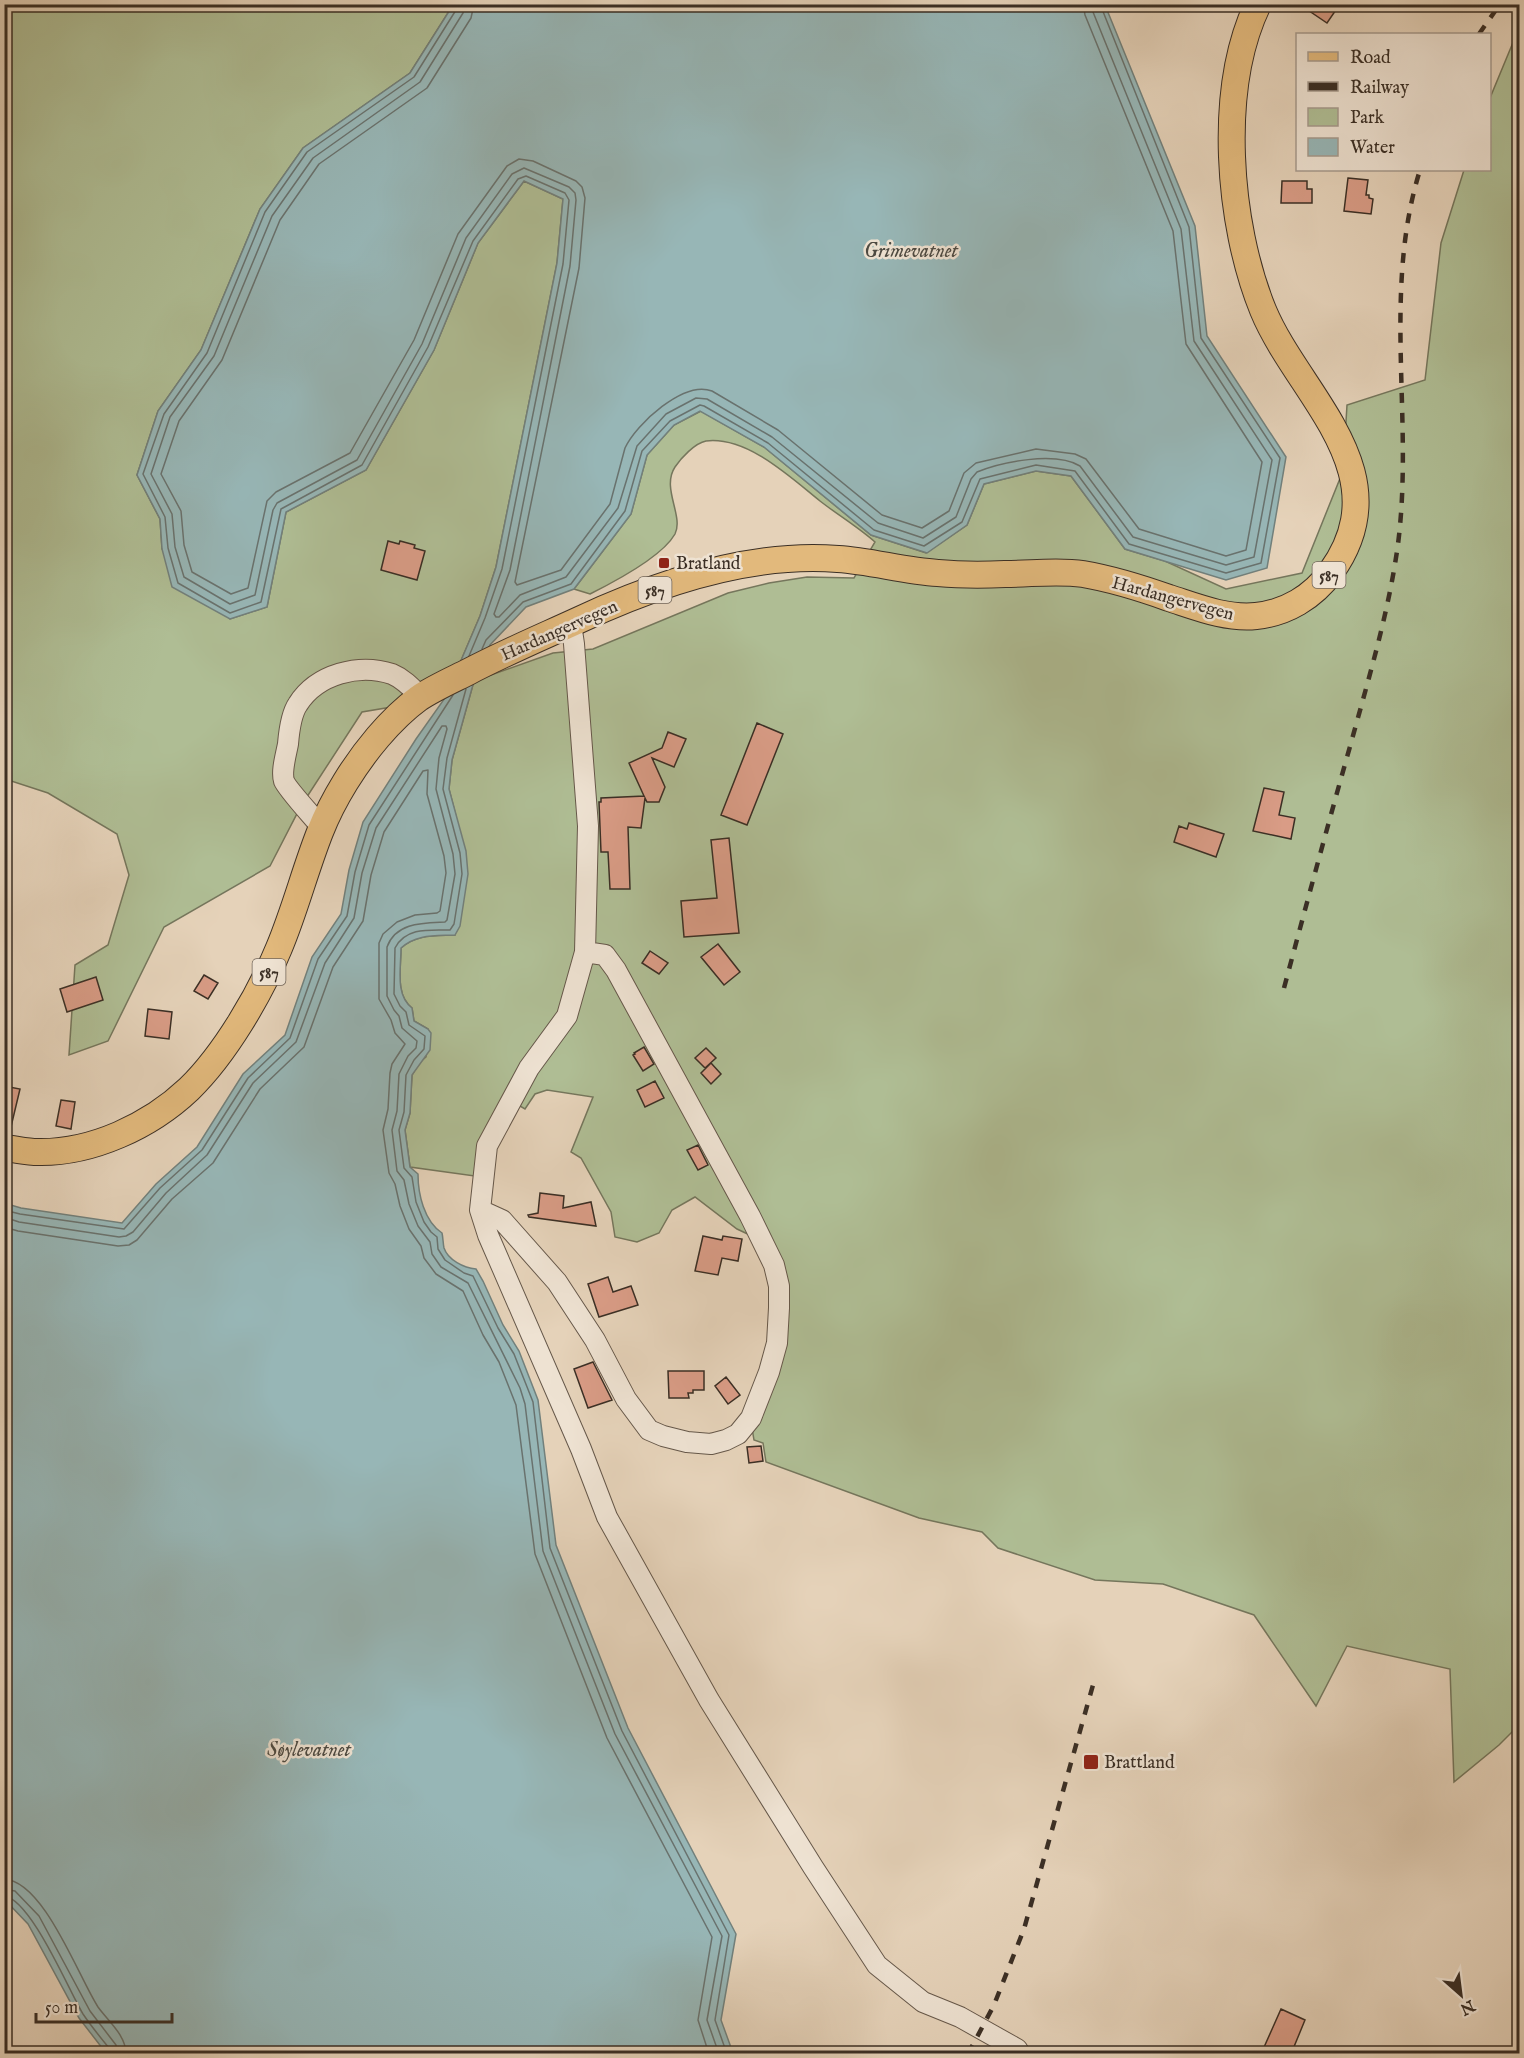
<svg xmlns="http://www.w3.org/2000/svg" width="1524" height="2058" font-family="'IM FELL English',serif">
<rect width="100%" height="100%" fill="#e5d2b9"/>
<filter id="stains"><feTurbulence type="fractalNoise" baseFrequency=".00333" numOctaves="4"/><feColorMatrix values="0 0 0 0 .2 0 0 0 0 .09 0 0 0 0 .02 0 0 0 .5 -.17"/></filter>
<radialGradient id="worn" r=".72"><stop offset=".6" stop-color="#630" stop-opacity="0"/><stop offset="1" stop-color="#630" stop-opacity=".3"/></radialGradient>
<!-- green -->
<path fill="#afbd94" stroke="#75765c" stroke-width="1.5" d="M 5,5 L 453,5 L 410,73 L 303,148 L 260,209 L 201,350 L 158,411 L 137,475 L 160,519 L 162,549 L 230,619 L 267,607 L 286,512 L 366,470 L 434,350 L 478,243 L 524,181 L 563,199 L 557,263 L 496,567 L 480,616 L 445,698 L 362,712 L 301,806 L 270,866 L 164,927 L 108,1041 L 69,1055 L 75,965 L 108,945 L 129,875 L 117,834 L 48,793 L 5,779 Z
M 1519,28 L 1520,1724 L 1499,1745 L 1454,1782 L 1450,1669 L 1347,1646 L 1316,1706 L 1254,1615 L 1163,1584 L 1095,1580 L 998,1548 L 982,1532 L 919,1518 L 766,1462 L 763,1443 L 754,1440 L 752,1428 L 780,1368 L 769,1244 L 737,1229 L 695,1197 L 672,1210 L 659,1233 L 637,1242 L 615,1237 L 611,1212 L 581,1158 L 571,1152 L 593,1097 L 547,1090 L 535,1094 L 525,1109 L 515,1103 L 495,1147 L 489,1178 L 410,1167 L 405,1130 L 410,1113 L 412,1075 L 419,1063 L 426,1057 L 428,1029 L 414,1021 L 412,1008 C 395,995 401,969 401,948 C 417,934 435,936 455,935 L 456,816 L 449,789 L 452,760 L 474,681 L 553,653 L 593,649 L 728,593 L 769,583 L 807,577 L 854,578 L 875,542 C 858,527 838,515 820,501 C 790,477 747,436 706,441 C 695,443 681,458 675,467 C 661,488 684,516 675,534 C 662,557 614,582 590,594 L 574,589 L 631,514 L 647,455 L 674,425 L 701,411 L 764,447 L 871,535 L 926,553 L 967,525 L 984,484 L 1036,471 L 1071,476 L 1125,549 L 1165,561 L 1226,589 L 1302,573 L 1343,471 L 1347,405 L 1425,380 L 1441,243 L 1464,170 L 1490,170 L 1490,98 Z"/>
<!-- water -->
<path fill="#97b6b6" stroke="#72807c" stroke-width="1.5" d="M 453,5 L 1105,5 L 1195,226 L 1207,336 L 1286,457 L 1267,568 L 1226,580 L 1125,549 L 1071,476 L 1036,471 L 984,484 L 967,525 L 927,553 L 871,535 L 764,447 L 700,411 L 674,425 L 647,455 L 631,514 L 574,589 L 526,607 L 490,645 L 474,681 L 452,760 L 449,789 L 466,851 L 468,874 L 460,926 L 455,935 C 435,936 416,934 401,948 C 401,969 395,995 412,1008 L 414,1021 L 428,1029 L 431,1033 L 430,1050 L 412,1075 L 410,1113 L 405,1130 L 410,1167 L 418,1174 C 418,1194 424,1221 442,1233 C 443,1237 443,1243 444,1248 C 448,1260 464,1268 476,1269 L 483,1281 L 503,1325 L 519,1351 L 538,1400 L 556,1545 L 628,1728 L 736,1934 L 721,2020 L 733,2053 L 106,2053 L 79,2018 L 28,1924 L 5,1900 L 4,1203 L 21,1208 L 122,1223 L 156,1184 L 197,1147 L 243,1074 L 285,1035 L 312,957 L 341,914 L 349,870 L 363,822 L 416,739 L 445,698 L 480,616 L 496,567 L 557,263 L 563,199 L 524,181 L 478,243 L 434,350 L 366,470 L 286,512 L 267,607 L 230,619 L 172,587 L 162,549 L 160,519 L 137,475 L 158,411 L 201,350 L 260,209 L 303,148 L 410,73 Z"/>
<g fill="none" stroke-linecap="round" stroke-linejoin="round">
<!-- shore -->
<path stroke="#69726e" stroke-width="1.5" d="M 457,4 L 456,10 L 414,77 L 307,152 L 265,212 L 207,353 L 164,414 L 143,474 L 165,517 L 168,548 L 178,583 L 230,613 L 261,602 L 281,509 L 362,465 L 428,347 L 473,241 L 518,179 L 526,176 L 565,193 L 569,200 L 563,264 L 502,569 L 485,618 L 469,656
M 465,4 L 463,13 L 420,82 L 313,158 L 272,216 L 214,356 L 170,417 L 151,474 L 172,514 L 175,547 L 184,577 L 230,604 L 255,595 L 273,510 L 277,503 L 357,460 L 422,344 L 466,238 L 512,174 L 524,168 L 569,187 L 575,193 L 576,200 L 570,266 L 510,570 L 494,614 L 496,617 L 499,617 L 520,595 L 566,577 L 618,508 L 637,446 L 666,414 L 696,398 L 707,399 L 772,437 L 878,523 L 923,538 L 956,517 L 971,479 L 977,472 C 1001,462 1055,451 1080,466 L 1133,537 L 1226,565 L 1254,557 L 1272,460 L 1194,341 L 1181,229 L 1093,12 L 1092,4
M 474,4 L 471,18 L 427,88 L 319,164 L 280,220 L 222,360 L 179,421 L 161,474 L 181,511 L 184,545 L 192,572 L 231,594 L 248,588 L 267,501 L 276,492 L 350,453 L 414,340 L 458,234 L 507,166 L 519,159 L 533,161 L 576,181 L 582,187 L 585,198 L 579,268 L 515,582 L 517,585 L 561,570 L 610,504 L 625,448 C 636,424 684,380 712,391 L 778,430 L 882,515 L 922,528 L 949,511 L 964,473 L 976,463 L 1036,449 L 1075,454 L 1086,459 L 1139,529 L 1226,556 L 1246,550 L 1262,462 L 1186,344 L 1173,231 L 1085,15 L 1083,4
M 482,649 L 486,640 L 523,602 L 571,584 L 625,511 L 642,451 L 670,421 L 700,405 L 704,406 L 768,443 L 874,530 L 924,546 L 962,522 L 980,479 L 1036,465 L 1075,471 L 1129,544 L 1226,573 L 1261,563 L 1280,458 L 1201,338 L 1189,227 L 1100,4
M 466,689 L 447,758 L 443,789 L 460,853 L 462,874 L 454,924 L 450,930 C 430,930 406,927 395,948 L 394,994 L 400,1006 L 406,1012 L 409,1025 L 425,1036 L 424,1049 L 414,1060 L 406,1075 L 404,1112 L 399,1130 L 404,1168 L 412,1177 L 416,1202 L 424,1222 L 431,1232 L 437,1237 L 438,1249 L 445,1260 L 464,1273 L 473,1276 L 498,1328 L 514,1354 L 533,1402 L 550,1548 L 622,1731 L 729,1935 L 715,2020 L 727,2054
M 4,1210 L 20,1214 L 124,1229 L 160,1188 L 202,1150 L 248,1078 L 290,1038 L 318,959 L 347,916 L 355,872 L 369,825 L 453,695
M 4,1217 L 19,1222 L 119,1237 L 126,1236 L 133,1232 L 166,1193 L 207,1155 L 253,1083 L 296,1042 L 325,963 L 354,918 L 362,873 L 376,828 L 442,726 L 446,726 L 447,729 L 439,758 L 436,789 L 453,854 L 455,874 L 447,920 L 445,922 C 424,923 396,922 387,947 L 387,996 L 394,1010 L 399,1016 L 402,1028 L 417,1041 L 416,1048 L 408,1056 L 399,1074 L 397,1111 L 392,1130 L 397,1171 L 404,1180 L 409,1204 L 418,1226 L 430,1242 L 432,1254 L 441,1267 L 468,1283 L 520,1388 L 525,1404 L 543,1551 L 615,1734 L 722,1936 L 707,2020 L 719,2054
M 4,1227 L 18,1231 L 118,1246 L 129,1245 L 137,1240 L 172,1199 L 213,1163 L 260,1089 L 304,1047 L 333,967 L 363,921 L 371,875 L 384,832 L 423,771 L 428,770 L 427,794 L 444,856 L 446,873 L 440,911 L 437,913 L 415,915 L 397,922 L 383,934 L 379,943 L 379,999 L 391,1020 L 395,1033 L 405,1044 L 392,1064 L 390,1073 L 388,1109 L 383,1130 L 389,1173 L 395,1184 L 400,1206 L 409,1229 L 421,1246 L 424,1258 L 436,1274 L 463,1291 L 483,1335 L 499,1362 L 516,1405 L 535,1554 L 607,1738 L 712,1937 L 698,2020 L 709,2054
M 4,1879 C 44,1881 78,1976 98,2007 C 108,2021 126,2035 126,2054
M 4,1889 L 15,1891 L 39,1916 L 90,2011 L 116,2045 L 117,2054
M 4,1896 C 31,1899 69,1991 83,2014 C 91,2026 100,2037 109,2048 L 110,2054"/>
</g>
<!-- building -->
<path fill="#d99c86" stroke="#3b2f25" stroke-width="1.5" d="M 1299,4 L 1340,4 L 1327,23 Z
M 1348,178 L 1368,180 L 1366,195 L 1369,195 L 1369,198 L 1373,199 L 1371,214 L 1344,211 Z
M 1282,181 L 1307,181 L 1307,189 L 1312,189 L 1312,203 L 1281,203 Z
M 388,541 L 399,544 L 400,541 L 415,545 L 414,548 L 425,551 L 417,580 L 381,570 Z
M 757,723 L 783,734 L 747,825 L 721,815 Z
M 668,732 L 686,739 L 674,767 L 652,758 L 665,787 L 659,802 L 647,802 L 645,798 L 641,828 L 628,827 L 630,889 L 610,889 L 608,852 L 601,852 L 599,802 L 601,802 L 601,798 L 644,796 L 629,763 L 662,748 Z
M 1264,788 L 1284,792 L 1279,815 L 1295,818 L 1291,839 L 1253,831 Z
M 1189,823 L 1224,834 L 1216,857 L 1174,842 L 1179,826 L 1187,829 Z
M 729,838 L 739,933 L 684,937 L 681,901 L 717,898 L 711,840 Z
M 718,944 L 740,972 L 724,985 L 701,957 Z
M 650,951 L 668,963 L 659,974 L 642,963 Z
M 204,975 L 218,983 L 208,999 L 194,991 Z
M 96,977 L 103,1000 L 67,1012 L 60,989 Z
M 148,1009 L 172,1012 L 169,1039 L 145,1036 Z
M 644,1047 L 654,1064 L 643,1071 L 633,1055 L 635,1054 L 634,1053 Z
M 706,1048 L 716,1058 L 705,1068 L 695,1058 Z
M 711,1063 L 721,1074 L 711,1084 L 701,1073 Z
M 655,1081 L 664,1098 L 645,1107 L 637,1090 Z
M 4,1086 L 20,1089 L 10,1131 L 4,1130 Z
M 61,1100 L 75,1102 L 71,1129 L 56,1126 Z
M 698,1145 L 708,1165 L 698,1170 L 687,1150 Z
M 540,1193 L 564,1196 L 563,1208 L 591,1202 L 596,1226 L 529,1217 L 528,1215 L 538,1213 Z
M 703,1236 L 722,1240 L 723,1236 L 742,1239 L 738,1261 L 722,1258 L 718,1275 L 695,1271 Z
M 608,1277 L 613,1292 L 631,1286 L 638,1305 L 599,1317 L 588,1284 Z
M 593,1362 L 612,1400 L 588,1408 L 574,1369 Z
M 668,1371 L 704,1371 L 704,1390 L 693,1390 L 693,1393 L 688,1393 L 689,1398 L 669,1398 Z
M 726,1377 L 740,1395 L 728,1404 L 715,1386 Z
M 761,1446 L 763,1461 L 749,1463 L 747,1447 Z
M 1281,2009 L 1305,2020 L 1291,2054 L 1261,2054 Z"/>
<g fill="none" stroke-linecap="round" stroke-linejoin="round">
<defs>
<path id="minor" d="M 571,624 L 574,644 L 588,826 L 585,952 L 567,1016 L 529,1068 L 487,1146 L 480,1210 L 488,1235 L 581,1449 L 607,1517 L 709,1700 L 813,1867 L 877,1965 L 923,2002 L 960,2017 L 1017,2049 L 1020,2054
M 322,828 C 315,819 287,789 284,781 C 281,771 286,755 288,744 C 289,732 291,714 298,704 C 317,674 359,663 392,674 C 404,679 412,688 421,697
M 480,1210 L 502,1220 L 557,1282 L 595,1340 L 626,1399 L 649,1430 L 663,1436 L 687,1442 L 711,1444 L 726,1440 L 738,1434 L 751,1418 L 769,1372 L 777,1343 L 779,1308 L 779,1286 L 774,1265 L 750,1216 L 616,970 L 605,955 L 585,952"/>
<path id="major" d="M 4,1148 C 15,1149 27,1152 38,1152 C 92,1153 150,1126 189,1089 C 225,1054 260,994 279,948 C 295,910 305,870 320,832 C 333,799 355,764 378,737 C 390,723 404,709 419,698 C 434,688 452,680 468,672 C 504,653 542,637 579,620 C 658,583 750,552 838,559 C 871,561 904,571 938,573 C 960,575 983,575 1005,574 C 1031,574 1057,570 1083,574 C 1112,579 1141,588 1169,598 C 1197,607 1226,619 1256,616 C 1286,613 1313,597 1331,572 C 1403,472 1298,395 1263,310 C 1228,224 1217,89 1258,4"/>
</defs>
<!-- minor casing -->
<use href="#minor" stroke="#66584a" stroke-width="22"/>
<!-- major casing -->
<use href="#major" stroke="#3b2f25" stroke-width="28"/>
<!-- minor -->
<use href="#minor" stroke="#eee2d2" stroke-width="20"/>
<!-- major -->
<use href="#major" stroke="#e2b97c" stroke-width="26"/>
<!-- rail -->
<path stroke="#3b2f25" stroke-width="4.5" stroke-dasharray="10 10" stroke-linecap="butt" d="M 1479,34 L 1500,4
M 1284,988 C 1306,906 1328,824 1351,743 C 1369,677 1389,611 1398,544 C 1414,419 1382,292 1420,170
M 968,2054 L 994,2005 L 1024,1929 L 1095,1678"/>
</g>
<!-- markers -->
<g fill="#8f2418" stroke="#eee2d2" stroke-width="2">
<rect x="658" y="557" width="12" height="12" rx="3"/>
<rect x="1083" y="1754" width="16" height="16" rx="3"/>
</g>
<g text-anchor="middle" stroke-width="5" stroke-linejoin="round" paint-order="stroke">
<!-- shield labels -->
<g fill="#eee2d2" stroke="#716559" stroke-width="1.5">
<rect x="1312.5" y="562" width="33" height="26" rx="4.5"/>
<rect x="638.5" y="577" width="33" height="26" rx="4.5"/>
<rect x="252.5" y="959" width="33" height="26" rx="4.5"/>
</g>
<g font-size="16" font-weight="bold" fill="#3b2f25">
<text x="1329" y="581">587</text>
<text x="655" y="596">587</text>
<text x="269" y="978">587</text>
</g>
<!-- poi labels -->
<g font-size="18" fill="#3b2f25" stroke="#eee2d2" text-anchor="start">
<text x="676" y="569">Bratland</text>
<text x="1104" y="1768">Brattland</text>
</g>
<!-- street labels -->
<g font-size="18" fill="#3b2f25" stroke="#eee2d2">
<text transform="translate(1173 598) rotate(15)" y="6">Hardangervegen</text>
<text transform="translate(559 630) rotate(-24)" y="6">Hardangervegen</text>
</g>
<!-- water labels -->
<g font-size="20" font-style="italic" fill="#4d4a42" stroke="#eee2d2">
<text x="911" y="257">Grimevatnet</text>
<text x="309" y="1756">Søylevatnet</text>
</g>
</g>
<!-- margin -->
<rect width="1524" height="2058" fill="none" stroke="#e5d2b9" stroke-width="24"/>
<rect x="6" y="6" width="1512" height="2046" fill="none" stroke="#3b2f25" stroke-width="3"/>
<rect x="12" y="12" width="1500" height="2034" fill="none" stroke="#3b2f25" stroke-width="1.5"/>
<!-- legend -->
<rect x="1296" y="33" width="195" height="138" fill="#eee2d2" stroke="#a69a8d" stroke-width="1.5"/>
<rect x="1308" y="52" width="30" height="9" fill="#e2b97c" stroke="#a69a8d" stroke-width="1.5"/>
<text x="1350" y="63" font-size="18" fill="#3b2f25">Road</text>
<rect x="1308" y="82" width="30" height="9" fill="#3b2f25" stroke="#a69a8d" stroke-width="1.5"/>
<text x="1350" y="93" font-size="18" fill="#3b2f25">Railway</text>
<rect x="1308" y="108" width="30" height="18" fill="#afbd94" stroke="#a69a8d" stroke-width="1.5"/>
<text x="1350" y="123" font-size="18" fill="#3b2f25">Park</text>
<rect x="1308" y="138" width="30" height="18" fill="#97b6b6" stroke="#a69a8d" stroke-width="1.5"/>
<text x="1350" y="153" font-size="18" fill="#3b2f25">Water</text>
<!-- north arrow -->
<g transform="translate(1461 1995) rotate(152)" stroke="#eee2d2" stroke-width="4.5" paint-order="stroke">
<path d="M0-4.5L10 22L0 15L-10 22Z" fill="#3b2f25"/>
<text y="-9" font-size="16" font-weight="bold" text-anchor="middle" fill="#3b2f25">N</text>
</g>
<!-- scale -->
<path d="M36 2013v9h136v-9" fill="none" stroke="#3b2f25" stroke-width="3"/>
<text x="45" y="2013" font-size="18" fill="#3b2f25" stroke="#eee2d2" stroke-width="4.5" paint-order="stroke">50 m</text>
<rect width="100%" height="100%" filter="url(#stains)"/>
<rect width="100%" height="100%" fill="url(#worn)"/>
</svg>
